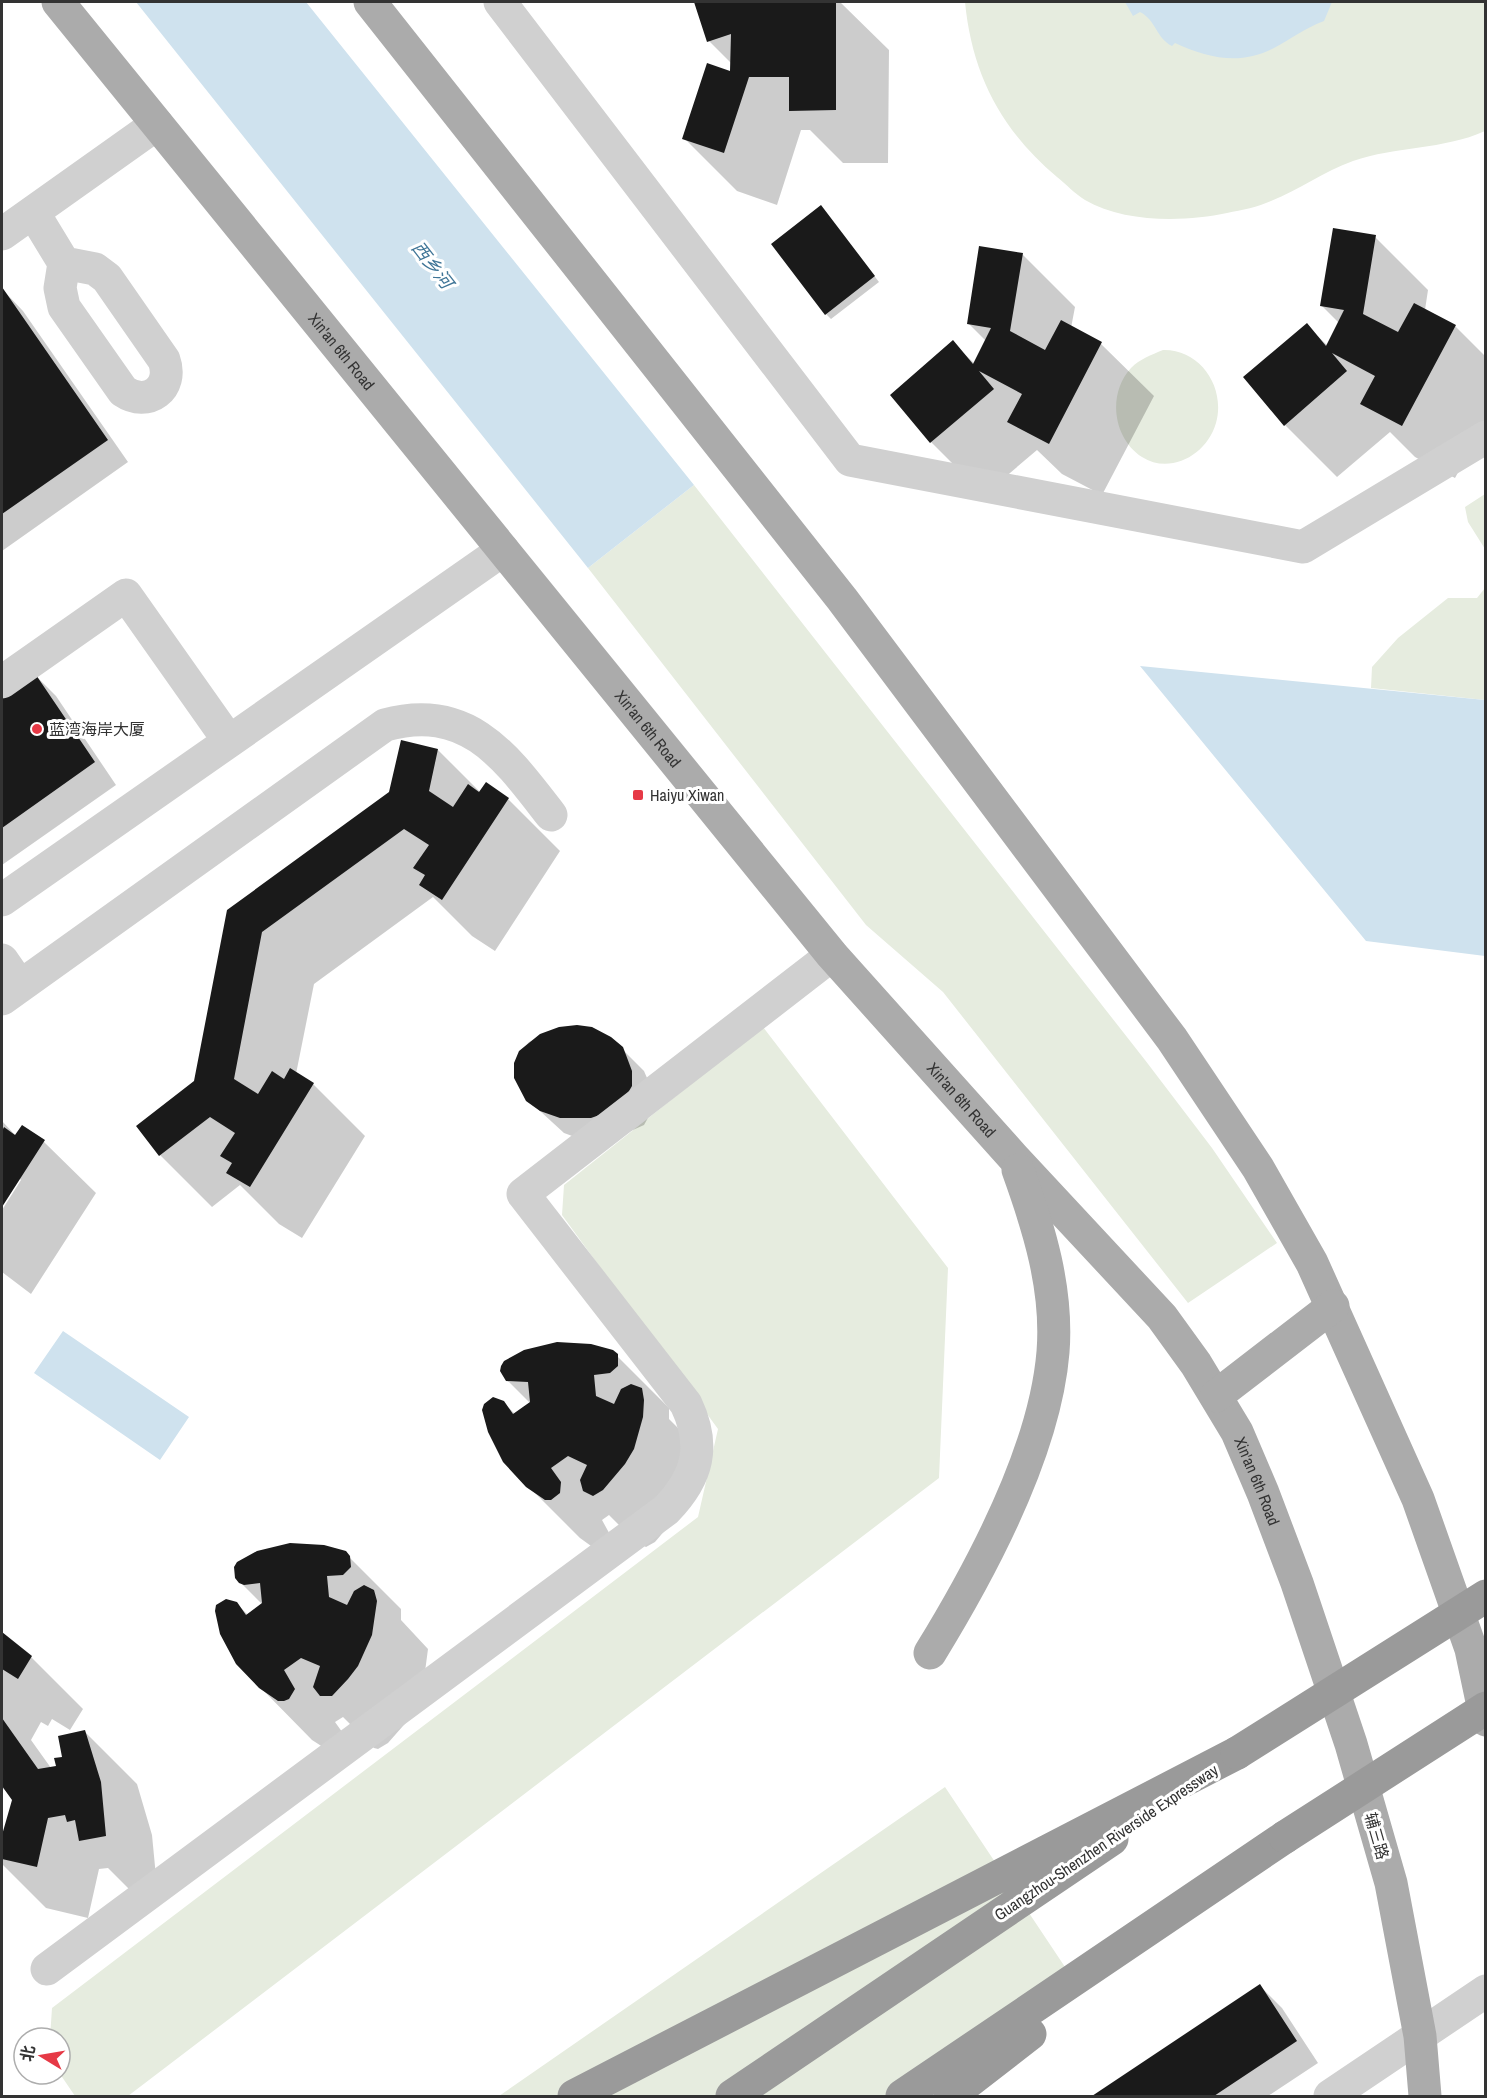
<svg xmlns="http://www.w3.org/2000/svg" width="1487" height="2098" font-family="'Archivo Narrow','Noto Sans SC',sans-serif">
<rect width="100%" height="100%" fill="#fff"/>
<!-- green -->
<path fill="#e6ecdf" d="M 965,2 L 1485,2 L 1485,131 C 1443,150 1396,146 1353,161 C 1324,171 1299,190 1271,201 C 1258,207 1242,210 1227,213 C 1185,222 1124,223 1085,200 C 1075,194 1066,184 1057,177 C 1001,130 972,74 965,2 Z
M 1163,350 C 1200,349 1226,387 1216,423 C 1207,455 1170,475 1142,457 C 1113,438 1107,394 1131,368 C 1140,359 1151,355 1163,350 Z
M 694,485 L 1145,1060 L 1212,1148 L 1277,1243 L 1188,1303 L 943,992 L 866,925 L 588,568 Z
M 1485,494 L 1485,549 L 1468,522 L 1465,507 Z
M 1485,588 L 1485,700 L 1371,688 L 1372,667 L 1398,638 L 1448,598 L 1477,598 Z
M 763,1027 L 948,1268 L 939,1478 L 128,2096 L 75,2096 L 60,2074 L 60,2038 L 50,2038 L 52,2008 L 698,1517 L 718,1429 L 562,1215 L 564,1185 Z
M 945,1787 L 1077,1985 L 916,2096 L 499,2096 Z"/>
<!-- water -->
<path fill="#cfe2ee" d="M 136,2 L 306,2 L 694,485 L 588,568 Z
M 1125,2 L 1332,2 L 1324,21 C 1305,28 1291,39 1274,48 C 1240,66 1208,58 1175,43 L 1172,46 C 1156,38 1156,20 1140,12 L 1133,16 Z
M 1140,666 L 1485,700 L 1485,956 L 1366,941 Z
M 63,1331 L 189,1417 L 160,1460 L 34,1373 Z"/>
<!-- shadow -->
<path fill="#0003" d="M 696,2 L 840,2 L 889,50 L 888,163 L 843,163 L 810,130 L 801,130 L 777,205 L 737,191 L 684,138 L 732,73 L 732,64 L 709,41 Z
M 821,207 L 879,282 L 831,319 L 826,314 Z
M 1375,237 L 1428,290 L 1425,310 L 1455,326 L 1486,357 L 1486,420 L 1455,478 L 1415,457 L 1390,432 L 1337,477 L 1285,425 L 1306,325 L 1328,346 L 1339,323 L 1322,306 Z
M 1022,254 L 1075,307 L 1071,328 L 1101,344 L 1154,396 L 1102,495 L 1062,474 L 1037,450 L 984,495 L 931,442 L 892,395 L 953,343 L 975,364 L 986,341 L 968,323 Z
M 2,289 L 23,311 L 128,462 L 2,551 Z
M 34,674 L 56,696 L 116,785 L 2,865 L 2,697 Z
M 438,750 L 481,793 L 508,799 L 560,851 L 495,951 L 472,936 L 433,897 L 314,984 L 296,1074 L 313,1084 L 365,1136 L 302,1238 L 279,1224 L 240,1185 L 212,1207 L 160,1155 L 138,1126 L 195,1082 L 229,911 L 391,793 Z
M 560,1028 L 611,1038 L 644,1071 L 654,1094 L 653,1109 L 644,1125 L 613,1139 L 583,1140 L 564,1133 L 528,1100 L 520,1052 L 529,1042 Z
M 2,1121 L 16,1136 L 22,1127 L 44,1142 L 96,1193 L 31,1294 L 2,1272 L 2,1210 L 21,1180 L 19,1178 L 2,1204 Z
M 612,1351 L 669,1408 L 669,1419 L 689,1439 L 677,1516 L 655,1542 L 646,1547 L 636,1542 L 609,1515 L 602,1520 L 613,1540 L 598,1551 L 580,1538 L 527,1485 L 496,1447 L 503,1402 L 515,1414 L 530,1403 L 508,1381 Z
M 349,1557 L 401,1609 L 401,1620 L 428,1649 L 423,1687 L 410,1718 L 388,1743 L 378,1749 L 374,1748 L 343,1717 L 335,1722 L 345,1736 L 326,1749 L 312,1740 L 260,1687 L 236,1603 L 248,1615 L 263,1605 L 236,1578 Z
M 2,1636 L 31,1657 L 83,1709 L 70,1730 L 52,1719 L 48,1726 L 41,1722 L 31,1740 L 51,1768 L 57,1767 L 85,1732 L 137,1784 L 152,1835 L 157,1887 L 132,1892 L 108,1868 L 99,1869 L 88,1918 L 46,1908 L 2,1864 L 2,1837 L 4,1838 L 13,1799 L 2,1787 Z
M 1260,1986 L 1282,2008 L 1318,2063 L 1268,2096 L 1095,2096 Z"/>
<!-- building -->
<path fill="#1a1a1a" d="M 694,2 L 836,2 L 836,110 L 789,111 L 789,77 L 749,77 L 724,153 L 682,139 L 707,63 L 730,71 L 731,34 L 707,42 Z
M 821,205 L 875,276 L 825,315 L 771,244 Z
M 1333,228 L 1376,235 L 1363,314 L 1398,332 L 1414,303 L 1456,325 L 1402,426 L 1360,404 L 1375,376 L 1332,353 L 1347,371 L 1284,426 L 1243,377 L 1307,323 L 1326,346 L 1344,310 L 1320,306 Z
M 979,246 L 1023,253 L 1010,331 L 1045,350 L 1061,320 L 1102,342 L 1049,444 L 1007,422 L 1022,394 L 979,371 L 994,389 L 930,443 L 890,395 L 953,340 L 973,364 L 991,328 L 967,324 Z
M 2,287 L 108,440 L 2,514 Z
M 34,672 L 95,762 L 2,828 L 2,695 Z
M 401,740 L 438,749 L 429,791 L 453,807 L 468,784 L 479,792 L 486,782 L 509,798 L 442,900 L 419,885 L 425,875 L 413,868 L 429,845 L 404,829 L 262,932 L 234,1079 L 258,1094 L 272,1071 L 284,1079 L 290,1068 L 314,1083 L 250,1187 L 226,1173 L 232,1163 L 220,1156 L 235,1133 L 210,1117 L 159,1156 L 136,1126 L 194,1081 L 227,910 L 389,792 Z
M 577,1025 L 592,1027 L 611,1037 L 623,1047 L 632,1071 L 632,1086 L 622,1103 L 608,1112 L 591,1118 L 560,1118 L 540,1111 L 526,1101 L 514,1078 L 514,1063 L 519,1051 L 540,1034 L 559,1027 Z
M 22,1125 L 45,1140 L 2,1207 L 2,1131 L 4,1127 L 15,1135 Z
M 557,1342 L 591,1344 L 613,1350 L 618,1354 L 618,1366 L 610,1373 L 594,1375 L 596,1396 L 614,1404 L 621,1389 L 631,1384 L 642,1388 L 644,1400 L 643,1417 L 634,1449 L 625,1464 L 603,1490 L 593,1496 L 583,1491 L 580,1480 L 587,1465 L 568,1456 L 551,1468 L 561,1482 L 560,1493 L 551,1500 L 545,1500 L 526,1487 L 503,1462 L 488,1432 L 482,1410 L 484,1404 L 493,1397 L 504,1401 L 513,1414 L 530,1402 L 528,1382 L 506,1381 L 500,1371 L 501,1366 L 504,1361 L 524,1350 Z
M 290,1543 L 324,1545 L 346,1551 L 350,1556 L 351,1567 L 343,1575 L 327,1576 L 329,1597 L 347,1605 L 354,1591 L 364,1585 L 374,1590 L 377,1601 L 372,1635 L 358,1666 L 348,1679 L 332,1696 L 320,1696 L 313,1687 L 320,1666 L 301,1658 L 284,1670 L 295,1689 L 289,1699 L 284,1701 L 278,1701 L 259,1688 L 236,1664 L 220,1634 L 215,1611 L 216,1605 L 226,1599 L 237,1602 L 246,1615 L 262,1603 L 260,1583 L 244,1585 L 239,1583 L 235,1578 L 234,1567 L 237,1562 L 257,1551 Z
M 2,1632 L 32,1656 L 18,1679 L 2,1669 Z
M 2,1718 L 38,1769 L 56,1766 L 54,1758 L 62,1757 L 58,1736 L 85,1730 L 101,1782 L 106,1836 L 79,1841 L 75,1820 L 67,1822 L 65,1815 L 48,1818 L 37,1867 L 2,1859 L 2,1835 L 12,1800 L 2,1786 Z
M 1260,1984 L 1297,2041 L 1214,2096 L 1092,2096 Z"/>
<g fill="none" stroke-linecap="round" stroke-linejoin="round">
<!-- minor -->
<path stroke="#d0d0d0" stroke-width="33" d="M 500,2 L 850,460 L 1303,547 L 1486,437
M 33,212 L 64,263
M 2,234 L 157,124
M 64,263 L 95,269 L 107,278 L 164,360 C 174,388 148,408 123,391 L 64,307 L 60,288 Z
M 2,682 L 126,595 L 229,741
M 2,900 L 503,550
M 2,960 L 20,986
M 2,999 L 385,725 C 468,702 506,757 551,815
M 47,1969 L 666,1510 C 698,1477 706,1446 686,1404 L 523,1194 L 832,955
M 1330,2096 L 1486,1991"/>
<!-- major -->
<g stroke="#ababab" stroke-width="33">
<path id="s1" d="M 58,2 L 832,955 L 1013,1157 L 1162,1317 L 1196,1364 L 1237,1432 L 1263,1493 L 1297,1583 L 1351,1744 L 1391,1883 L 1420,2036 L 1425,2096"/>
<path d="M 370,2 L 842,599 L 1172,1039 L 1258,1168 L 1312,1263 L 1418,1499 L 1471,1649 L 1486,1720"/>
<path d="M 1216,1396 L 1333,1306"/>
<path d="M 930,1653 C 981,1570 1045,1450 1053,1352 C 1058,1289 1039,1228 1018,1170"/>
</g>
<!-- highway -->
<path stroke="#9a9a9a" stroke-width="33" d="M 574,2096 L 1237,1753
M 732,2096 L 1112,1839
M 902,2096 L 1285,1837
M 950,2096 L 1030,2034"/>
<!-- highway-bridge -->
<path stroke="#9a9a9a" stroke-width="33" d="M 1237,1753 L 1486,1596
M 1285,1837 L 1486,1708"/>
</g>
<!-- markers -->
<g fill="#e63946" stroke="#fff" stroke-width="2">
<circle cx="37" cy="729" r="6"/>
<rect x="632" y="789" width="12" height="12" rx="3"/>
</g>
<g text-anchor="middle" stroke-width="6" stroke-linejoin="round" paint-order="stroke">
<!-- street labels -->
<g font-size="16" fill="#333" stroke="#fff">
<text dy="6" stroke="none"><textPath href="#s1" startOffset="450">Xin'an 6th Road</textPath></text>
<text dy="6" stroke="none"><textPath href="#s1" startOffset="936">Xin'an 6th Road</textPath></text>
<text dy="6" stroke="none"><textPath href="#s1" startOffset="1422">Xin'an 6th Road</textPath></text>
<text dy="6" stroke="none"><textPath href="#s1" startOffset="1908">Xin'an 6th Road</textPath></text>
<text transform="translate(1377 1836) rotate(74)" y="6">辅三路</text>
<text transform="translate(1106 1842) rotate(-34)" y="6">Guangzhou-Shenzhen Riverside Expressway</text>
</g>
<!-- poi labels -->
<g font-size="16" fill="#333" stroke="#fff" text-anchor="start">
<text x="49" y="735">蓝湾海岸大厦</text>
<text x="650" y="801">Haiyu Xiwan</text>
</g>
<!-- water labels -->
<g font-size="18" font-style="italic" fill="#3f7597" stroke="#fff">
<text transform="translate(432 265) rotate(52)" y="6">西乡河</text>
</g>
</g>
<!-- border -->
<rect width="1487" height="2098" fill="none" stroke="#333333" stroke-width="6"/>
<!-- north arrow -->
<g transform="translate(42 2056) rotate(281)"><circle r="28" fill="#ffffff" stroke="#adadad" stroke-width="1.5"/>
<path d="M0-4.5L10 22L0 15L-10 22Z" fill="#e63946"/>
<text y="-9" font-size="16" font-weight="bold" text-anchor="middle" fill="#333333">北</text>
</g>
</svg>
